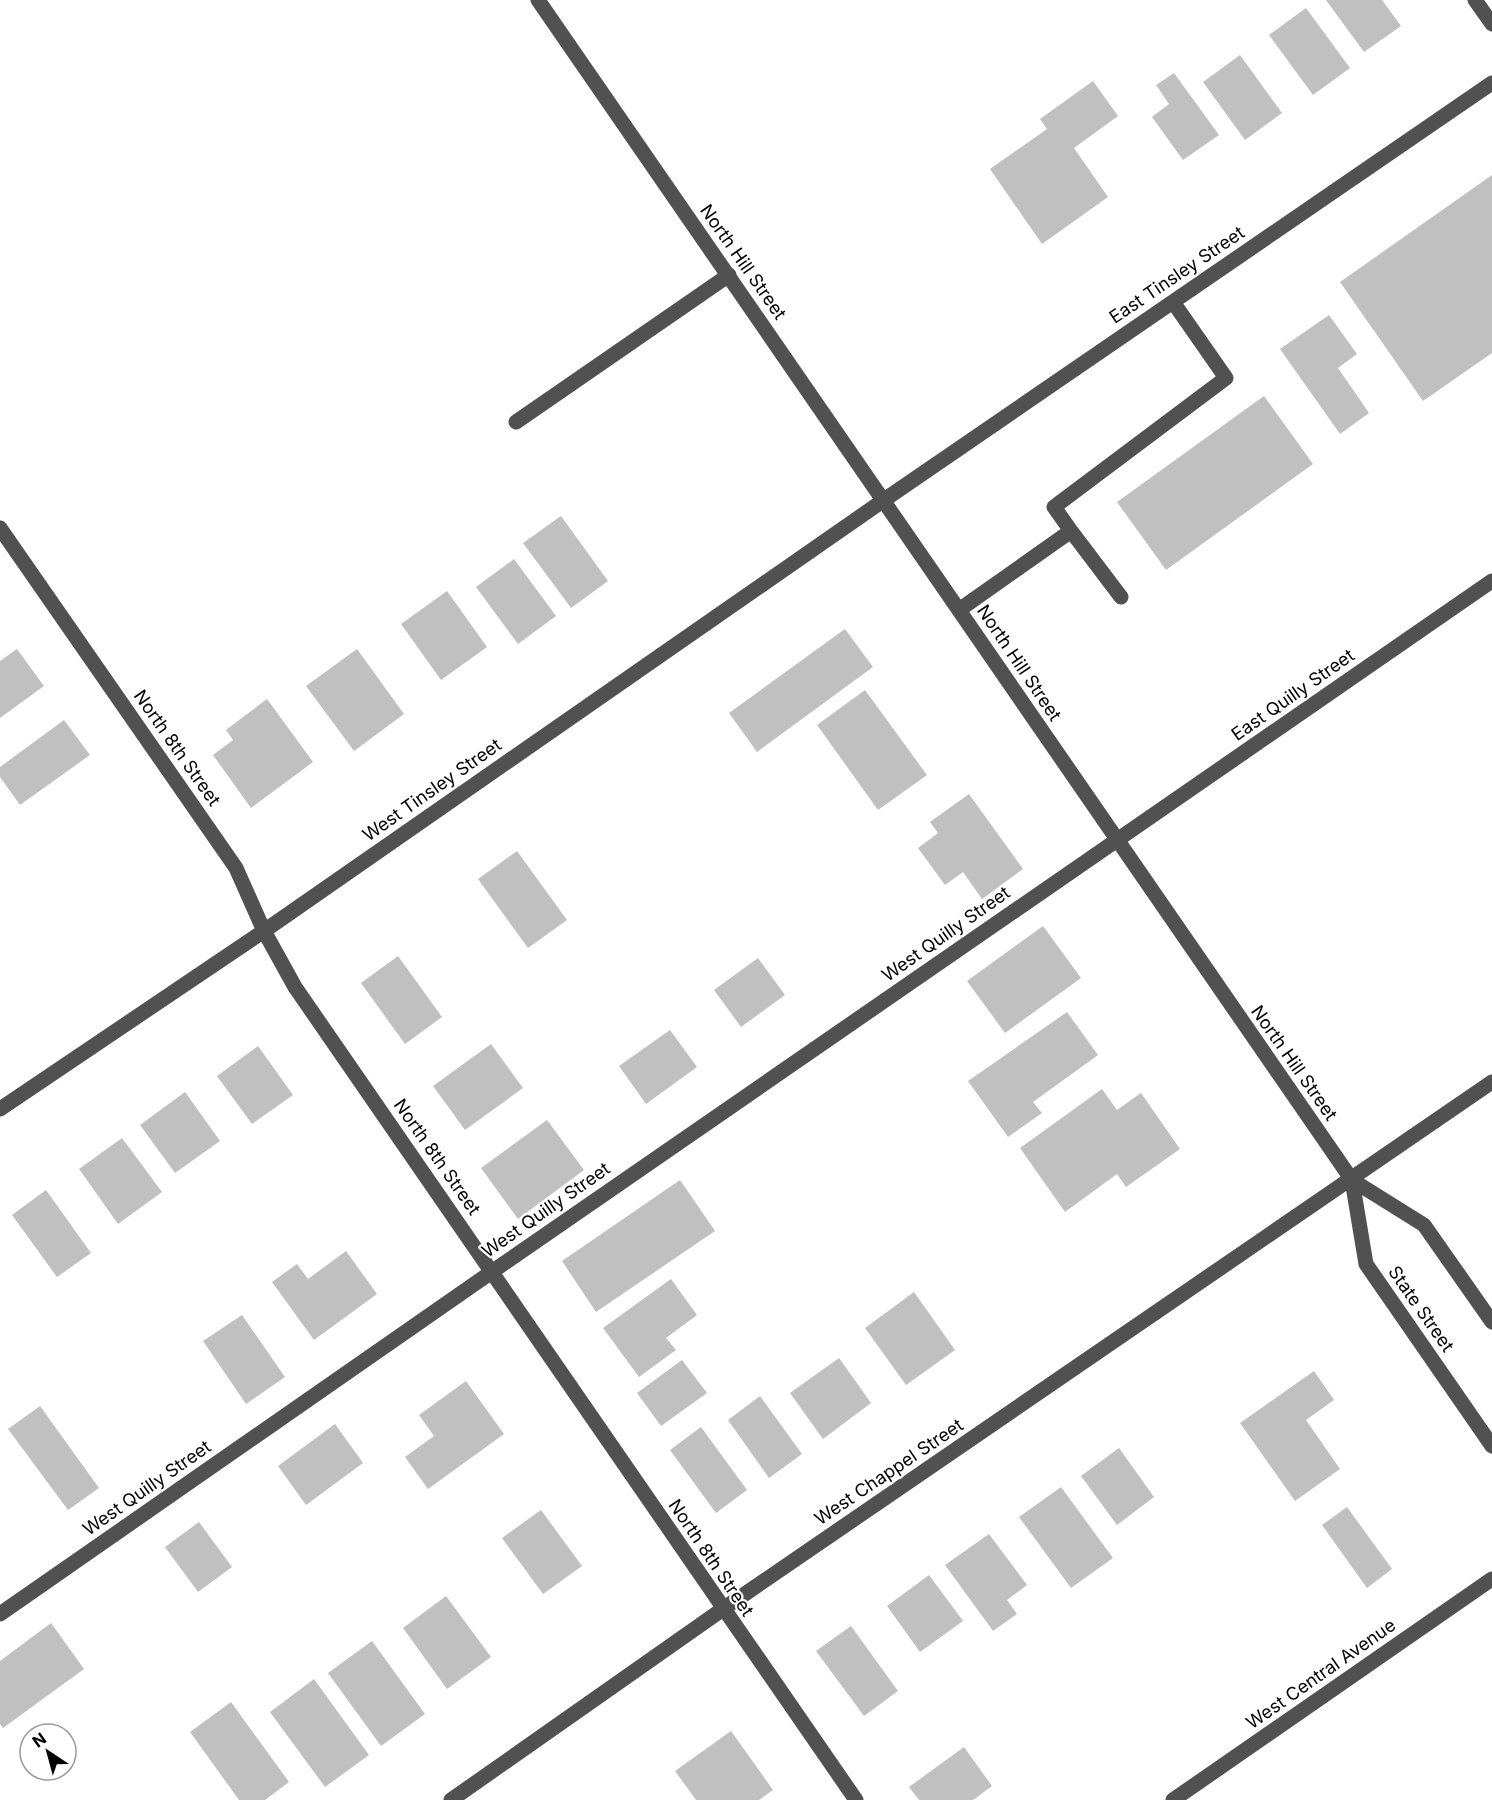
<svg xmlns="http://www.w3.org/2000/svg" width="1492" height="1800" font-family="Inter,sans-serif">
<rect width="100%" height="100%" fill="#fff"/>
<!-- building -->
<path fill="#c0c0c0" d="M 1326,0 L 1382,0 L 1401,26 L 1364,52 Z
M 1306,8 L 1350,68 L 1313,95 L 1269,35 Z
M 1240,55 L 1282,113 L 1245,140 L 1203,82 Z
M 1174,73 L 1219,135 L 1183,160 L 1152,117 L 1169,104 L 1156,85 Z
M 1093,81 L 1118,116 L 1074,148 L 1108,197 L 1042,244 L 990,169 L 1047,129 L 1040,119 Z
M 1492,175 L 1492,353 L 1423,401 L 1340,282 Z
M 1329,315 L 1357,354 L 1338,368 L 1369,413 L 1340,434 L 1280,349 Z
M 1264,396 L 1313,464 L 1166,570 L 1117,502 Z
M 561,516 L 608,581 L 571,608 L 523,543 Z
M 514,559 L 556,616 L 518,644 L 476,587 Z
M 447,591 L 487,647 L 441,680 L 401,624 Z
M 845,629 L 873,667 L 757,752 L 729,713 Z
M 17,649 L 44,686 L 0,718 L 0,661 Z
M 357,649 L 404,714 L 354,751 L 306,686 Z
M 865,690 L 927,775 L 878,810 L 817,725 Z
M 267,699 L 313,762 L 251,808 L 213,755 L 233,740 L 226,730 Z
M 64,720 L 90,755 L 20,805 L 0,777 L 0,767 Z
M 969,794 L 1023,869 L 982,899 L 963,872 L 945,885 L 918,848 L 938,833 L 930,822 Z
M 517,851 L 567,920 L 528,948 L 478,879 Z
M 1043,926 L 1081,978 L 1005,1033 L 967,981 Z
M 398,956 L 442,1017 L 405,1044 L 361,983 Z
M 758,958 L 785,995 L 741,1027 L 714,990 Z
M 1067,1012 L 1098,1055 L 1033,1102 L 1042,1113 L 1008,1137 L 968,1081 Z
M 670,1030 L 697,1067 L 646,1104 L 619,1066 Z
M 491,1044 L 523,1088 L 465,1130 L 433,1086 Z
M 258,1046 L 293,1095 L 252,1124 L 217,1076 Z
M 1102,1089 L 1117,1110 L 1141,1093 L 1180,1149 L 1126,1187 L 1117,1174 L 1065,1212 L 1020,1148 Z
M 185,1092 L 220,1141 L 175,1173 L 140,1125 Z
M 547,1120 L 584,1170 L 518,1219 L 481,1168 Z
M 122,1138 L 162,1192 L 118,1224 L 79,1169 Z
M 680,1180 L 715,1231 L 596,1312 L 562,1261 Z
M 46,1190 L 91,1253 L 57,1277 L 12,1215 Z
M 346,1251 L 377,1294 L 314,1340 L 272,1282 L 297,1264 L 308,1279 Z
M 671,1279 L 697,1315 L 666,1338 L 676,1350 L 639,1377 L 603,1328 Z
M 914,1292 L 955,1350 L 906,1385 L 865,1328 Z
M 242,1315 L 285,1377 L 246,1404 L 203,1341 Z
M 839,1358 L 871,1403 L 823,1439 L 790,1393 Z
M 682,1360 L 707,1393 L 661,1426 L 637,1393 Z
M 1314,1371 L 1334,1400 L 1306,1420 L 1340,1469 L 1295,1501 L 1240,1423 Z
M 466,1381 L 504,1434 L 428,1489 L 405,1457 L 434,1436 L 419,1415 Z
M 760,1396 L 802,1454 L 769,1478 L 728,1420 Z
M 40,1406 L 99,1488 L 68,1510 L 8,1429 Z
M 335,1424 L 363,1463 L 306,1505 L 278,1466 Z
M 701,1427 L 747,1490 L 716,1513 L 670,1450 Z
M 1119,1448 L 1154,1497 L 1117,1525 L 1081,1476 Z
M 1061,1487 L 1113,1558 L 1071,1588 L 1019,1517 Z
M 1347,1507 L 1392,1569 L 1367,1588 L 1322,1525 Z
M 541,1510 L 582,1566 L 543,1594 L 502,1538 Z
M 199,1522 L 232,1567 L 198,1592 L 165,1547 Z
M 989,1534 L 1027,1585 L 1007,1600 L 1017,1614 L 993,1631 L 945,1565 Z
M 929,1575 L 963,1621 L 920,1652 L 887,1606 Z
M 446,1596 L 491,1657 L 447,1689 L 403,1628 Z
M 51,1623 L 84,1669 L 3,1728 L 0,1724 L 0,1661 Z
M 851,1626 L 898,1691 L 864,1716 L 816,1651 Z
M 372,1641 L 425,1714 L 381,1746 L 328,1673 Z
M 314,1679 L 369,1755 L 325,1787 L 270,1712 Z
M 231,1702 L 289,1782 L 265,1800 L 239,1800 L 190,1732 Z
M 731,1731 L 773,1790 L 759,1800 L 696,1800 L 675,1771 Z
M 964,1747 L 992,1786 L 973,1800 L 919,1800 L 909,1787 Z"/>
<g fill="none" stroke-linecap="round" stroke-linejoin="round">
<!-- minor -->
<path stroke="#515151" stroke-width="15" d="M 538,0 L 1352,1180 L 1424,1225 L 1492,1322
M 1475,0 L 1492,24
M 516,422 L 729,275
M 0,528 L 236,868 L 264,931 L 295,987 L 856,1800
M 1071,531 L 1121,597
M 959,610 L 1071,531 L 1054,507 L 1226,378 L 1173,302
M 0,1109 L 264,931 L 884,500 L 1492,83
M 1352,1180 L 1366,1264 L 1492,1446
M 0,1614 L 493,1271 L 1492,581
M 451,1800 L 723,1609 L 1492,1082
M 1173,1800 L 1492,1579"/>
</g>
<g text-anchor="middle" stroke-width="4.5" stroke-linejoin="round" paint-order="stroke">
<!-- street labels -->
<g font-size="18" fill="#000" stroke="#fff">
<text transform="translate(743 262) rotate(55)" y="6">North Hill Street</text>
<text transform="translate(1177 275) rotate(-34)" y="6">East Tinsley Street</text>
<text transform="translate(1019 663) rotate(56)" y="6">North Hill Street</text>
<text transform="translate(1293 695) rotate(-35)" y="6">East Quilly Street</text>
<text transform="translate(177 748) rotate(55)" y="6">North 8th Street</text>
<text transform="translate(432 790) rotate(-35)" y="6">West Tinsley Street</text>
<text transform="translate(946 934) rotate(-35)" y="6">West Quilly Street</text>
<text transform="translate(1294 1063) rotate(55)" y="6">North Hill Street</text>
<text transform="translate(437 1157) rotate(55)" y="6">North 8th Street</text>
<text transform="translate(546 1210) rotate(-35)" y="6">West Quilly Street</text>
<text transform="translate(1421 1309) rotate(55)" y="6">State Street</text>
<text transform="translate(889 1472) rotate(-34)" y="6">West Chappel Street</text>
<text transform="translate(147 1488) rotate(-35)" y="6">West Quilly Street</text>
<text transform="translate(711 1558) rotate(56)" y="6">North 8th Street</text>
<text transform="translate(1321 1674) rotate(-35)" y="6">West Central Avenue</text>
</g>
</g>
<!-- north arrow -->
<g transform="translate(48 1752) rotate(324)"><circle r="28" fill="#ffffff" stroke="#999999" stroke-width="1.5"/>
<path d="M0-4.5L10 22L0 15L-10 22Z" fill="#000000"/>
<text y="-9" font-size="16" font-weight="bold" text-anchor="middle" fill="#000000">N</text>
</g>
</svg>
